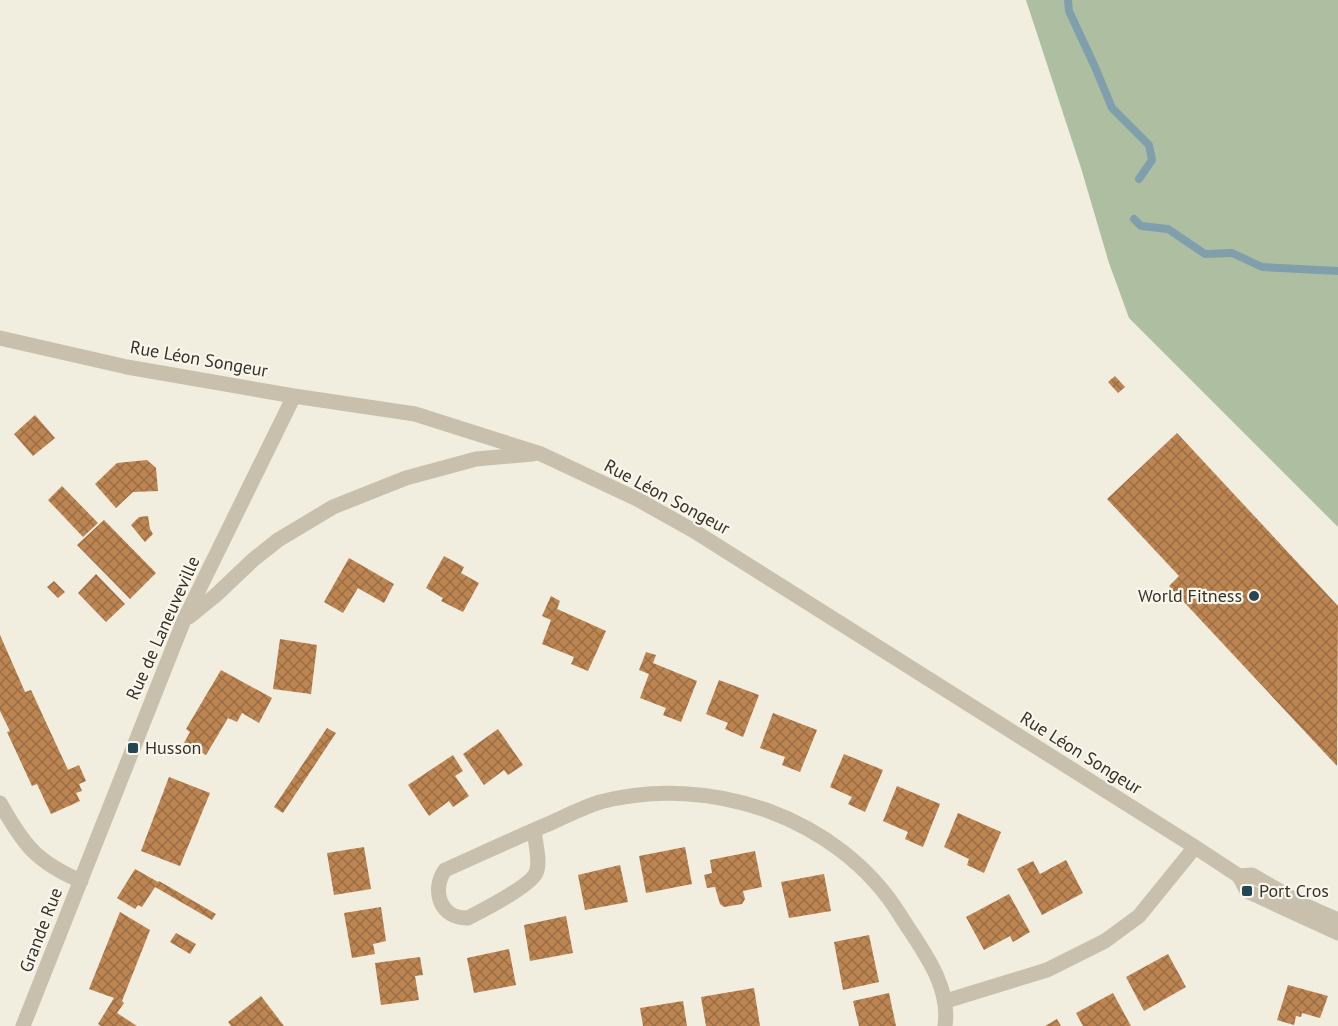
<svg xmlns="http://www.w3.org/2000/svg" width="1338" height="1026" font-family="'PT Sans',sans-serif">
<defs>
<pattern id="building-cross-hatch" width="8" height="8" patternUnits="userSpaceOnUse" patternTransform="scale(1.5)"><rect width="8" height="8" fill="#bc8552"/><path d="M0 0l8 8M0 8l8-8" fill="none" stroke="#9a6d44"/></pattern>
</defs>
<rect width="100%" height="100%" fill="#f1eddf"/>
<!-- green -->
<path fill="#adbfa0" d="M 1026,0 L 1338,0 L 1338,527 L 1129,318 L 1109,263 L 1081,168 Z"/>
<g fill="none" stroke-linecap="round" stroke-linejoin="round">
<!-- stream -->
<path stroke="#809fac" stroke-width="8" d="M 1068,0 L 1069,11 L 1095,67 L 1112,108 L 1149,145 L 1152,160 L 1139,179
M 1134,219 L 1141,226 L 1168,229 L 1205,254 L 1232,253 L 1262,267 L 1338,271"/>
</g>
<!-- building -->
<path fill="url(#building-cross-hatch)" d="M 1115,376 L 1125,387 L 1118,393 L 1108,382 Z
M 35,415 L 55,438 L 33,456 L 14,434 Z
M 1177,433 L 1338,606 L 1337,766 L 1169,586 L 1179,576 L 1107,499 Z
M 147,460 L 156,468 L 158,491 L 133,492 L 116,508 L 95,484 L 117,463 Z
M 62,486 L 98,523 L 83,537 L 48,500 Z
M 148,516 L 150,529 L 153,534 L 145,542 L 131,525 L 139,517 Z
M 104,520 L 156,573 L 130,599 L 77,545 Z
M 444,556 L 464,567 L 461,573 L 479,583 L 463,612 L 441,601 L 443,598 L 426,588 Z
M 349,558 L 394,584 L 384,603 L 358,588 L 343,613 L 324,602 Z
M 96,574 L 125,604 L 106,622 L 78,593 Z
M 54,581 L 65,592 L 58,598 L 47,587 Z
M 551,596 L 560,601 L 557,609 L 606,631 L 588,671 L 571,664 L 574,657 L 542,644 L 551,620 L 542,616 Z
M 0,635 L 25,692 L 31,690 L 68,770 L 79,765 L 86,781 L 79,784 L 82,791 L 76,793 L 80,801 L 51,814 L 37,784 L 32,786 L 7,732 L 10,731 L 0,711 Z
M 280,639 L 317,645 L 311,694 L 273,689 Z
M 646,652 L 656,655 L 653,663 L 697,681 L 681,722 L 663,715 L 666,708 L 640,698 L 649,674 L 639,670 Z
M 221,670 L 272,698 L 259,723 L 242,713 L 237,722 L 228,718 L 206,755 L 184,743 L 190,732 L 186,729 Z
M 719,680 L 759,695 L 743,737 L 725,729 L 728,723 L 706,714 Z
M 773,713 L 817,730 L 800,772 L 782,765 L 785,757 L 760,748 Z
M 327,728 L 336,733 L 283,813 L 274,807 Z
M 498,729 L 523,765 L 508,775 L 504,770 L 484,785 L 463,754 Z
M 844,754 L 883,770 L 865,812 L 848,804 L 852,797 L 830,787 Z
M 453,755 L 463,771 L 455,776 L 469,796 L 453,807 L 449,801 L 429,816 L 408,785 Z
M 169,777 L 210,793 L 180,866 L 141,851 Z
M 897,786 L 940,804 L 923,847 L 905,839 L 908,832 L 883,821 Z
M 958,813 L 1001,832 L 984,873 L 967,865 L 969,859 L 944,847 Z
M 364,847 L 371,889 L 334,895 L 327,853 Z
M 685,847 L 692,884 L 646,893 L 639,856 Z
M 755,851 L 762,887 L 743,891 L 745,899 L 742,904 L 724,907 L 720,904 L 715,887 L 707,888 L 704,875 L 712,873 L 710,860 Z
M 1066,860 L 1083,893 L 1042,915 L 1017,869 L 1033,861 L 1040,874 Z
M 620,865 L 628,902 L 585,910 L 578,875 Z
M 135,869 L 158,882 L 159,881 L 216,914 L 212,920 L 155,887 L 142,907 L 138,905 L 135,909 L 117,898 Z
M 824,874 L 831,911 L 789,918 L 781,882 Z
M 1009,894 L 1030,932 L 1013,942 L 1010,936 L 984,950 L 966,917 Z
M 381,907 L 386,941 L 373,944 L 375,954 L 352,958 L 344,913 Z
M 120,912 L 150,930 L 122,1001 L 124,1003 L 117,1013 L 137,1026 L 101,1026 L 98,1024 L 114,998 L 89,989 Z
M 566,916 L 573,953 L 530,961 L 524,925 Z
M 176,933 L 196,944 L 190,954 L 170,942 Z
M 869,935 L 879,982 L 843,990 L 834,942 Z
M 509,949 L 516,985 L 474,993 L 467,958 Z
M 1168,954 L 1186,987 L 1144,1011 L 1126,977 Z
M 420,957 L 423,975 L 415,976 L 419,1000 L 381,1005 L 375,963 Z
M 1288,985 L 1328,996 L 1320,1018 L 1302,1013 L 1301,1017 L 1296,1016 L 1294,1025 L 1277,1020 Z
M 754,988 L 760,1026 L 706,1026 L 701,997 Z
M 889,993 L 896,1026 L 859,1026 L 853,1001 Z
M 1113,993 L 1131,1026 L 1083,1026 L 1076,1013 Z
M 261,996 L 284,1026 L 231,1026 L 228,1022 Z
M 683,1001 L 687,1026 L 643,1026 L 640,1008 Z
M 1057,1019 L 1061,1026 L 1045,1026 Z"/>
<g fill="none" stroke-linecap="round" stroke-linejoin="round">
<!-- minor -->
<path stroke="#c8c0ac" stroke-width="15" d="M 0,338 L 127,367 L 294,396 L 415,414 L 541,454 L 637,499 L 694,531 L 1195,847 L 1239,876 L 1247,891 L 1338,933
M 189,617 L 216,595 L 254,559 L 278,540 L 333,507 L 406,478 L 476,459 L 533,454
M 0,803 C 23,844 36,862 81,881
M 534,830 C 535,842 541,862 536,873 C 529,887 483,910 468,918 C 440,919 431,890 445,870 C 481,854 517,837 553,822 C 568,815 584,807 600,802 C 710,773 839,817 900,915 C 921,949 951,984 945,1026
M 1239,876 L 1252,875 L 1302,904 L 1338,920
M 946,1001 L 1047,970 L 1105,941 L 1139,916 L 1195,847
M 23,1026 L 184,620 L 294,396"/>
</g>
<!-- markers -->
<g fill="#234655" stroke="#f9f6eb" stroke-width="2">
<circle cx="1254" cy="596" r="6"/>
<rect x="127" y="742" width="12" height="12" rx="3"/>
<rect x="1241" y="885" width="12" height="12" rx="3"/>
</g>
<g text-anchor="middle" stroke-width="4.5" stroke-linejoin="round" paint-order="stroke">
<!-- street labels -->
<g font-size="18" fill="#37312a" stroke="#f9f6eb">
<text transform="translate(199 359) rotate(10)" y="6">Rue Léon Songeur</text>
<text transform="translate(667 497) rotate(28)" y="6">Rue Léon Songeur</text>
<text transform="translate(163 628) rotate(-66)" y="6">Rue de Laneuveville</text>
<text transform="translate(1081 753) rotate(32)" y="6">Rue Léon Songeur</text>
<text transform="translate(41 930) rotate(-69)" y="6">Grande Rue</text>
</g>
<!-- poi labels -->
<g font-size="18" fill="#37312a" stroke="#f9f6eb" text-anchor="start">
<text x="1242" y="602" text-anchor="end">World Fitness</text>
<text x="145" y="754">Husson</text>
<text x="1259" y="897">Port Cros</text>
</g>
</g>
</svg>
